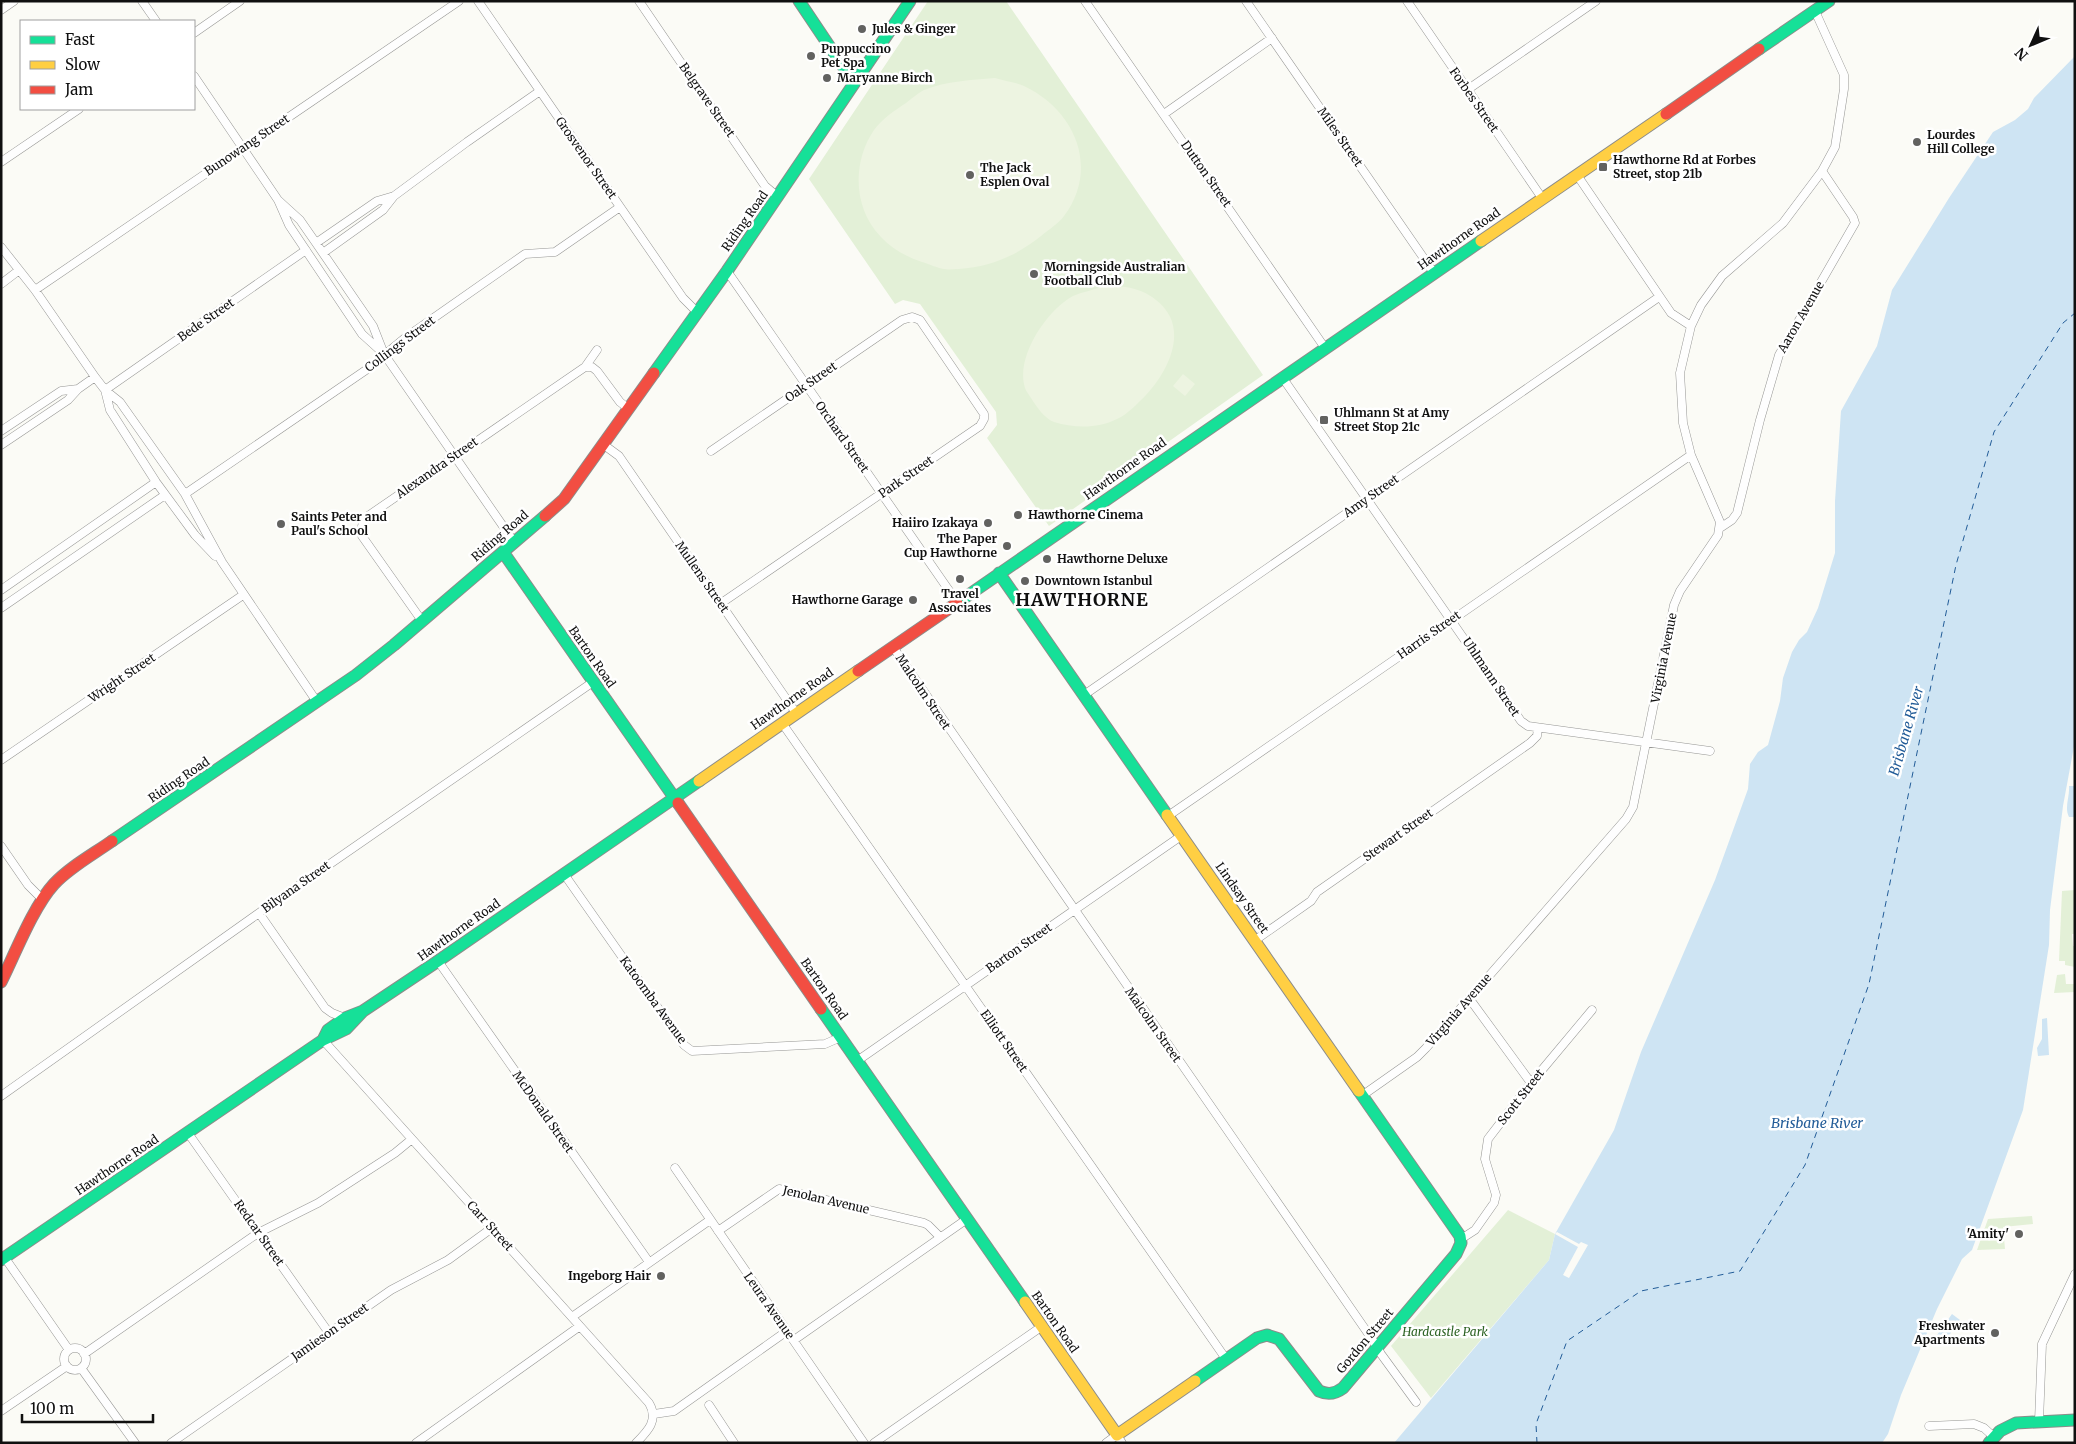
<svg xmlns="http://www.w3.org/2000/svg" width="2076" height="1444" font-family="Merriweather,serif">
<rect width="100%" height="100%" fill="#fbfbf6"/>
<!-- green -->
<path fill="#e3f0d7" d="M 928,1 L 1006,1 L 1263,375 L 1049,526 L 987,438 L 997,425 L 996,412 L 920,304 L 903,300 L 895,304 L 809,179 Z
M 2075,890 L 2075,934 L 2072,934 L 2073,946 L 2075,946 L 2075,967 L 2065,965 L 2065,961 L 2059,961 L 2062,891 Z
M 2065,974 L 2066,984 L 2075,984 L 2075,992 L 2054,993 L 2057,975 Z
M 1508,1210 L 1555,1234 L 1549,1260 L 1431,1398 L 1391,1346 Z
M 2032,1216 L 2033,1224 L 2003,1227 L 2005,1249 L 1977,1250 L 1988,1219 Z"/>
<!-- pitch -->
<path fill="#edf4e1" d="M 995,78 C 1004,81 1015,82 1024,86 C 1075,110 1100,168 1064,216 C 1058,224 1048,230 1041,236 C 1016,256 990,267 959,269 C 954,269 948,270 944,269 C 937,268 929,264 922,262 C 907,257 892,249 881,237 C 853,209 852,162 874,130 C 882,119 895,110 906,103 C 911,99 918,93 924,90 C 947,81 971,80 995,78 Z
M 1102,287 C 1109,287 1117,286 1125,287 C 1135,288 1148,293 1156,300 C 1190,326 1170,369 1146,395 C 1137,404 1128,414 1117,419 C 1097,429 1074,428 1054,422 C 1045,419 1036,406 1031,398 C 1029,395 1026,391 1025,388 C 1015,357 1047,310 1073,296 C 1082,292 1093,290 1102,287 Z
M 1183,374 L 1195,384 L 1185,396 L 1173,386 Z"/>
<!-- water -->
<path fill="#cee4f3" d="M 2075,56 L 2075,741 L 2063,806 L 2050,910 L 2049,945 L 2023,1110 L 1972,1250 L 1962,1259 L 1937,1309 L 1901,1395 L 1888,1434 L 1882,1443 L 1394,1443 L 1549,1260 L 1555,1234 L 1614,1130 L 1641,1052 L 1715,880 L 1748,789 L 1750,764 L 1758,752 L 1768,745 L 1780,701 L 1783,678 L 1792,652 L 1799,640 L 1807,632 L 1818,608 L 1835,553 L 1835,501 L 1841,411 L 1877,346 L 1892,290 L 1949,198 L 1993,132 L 2015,120 L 2028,109 L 2034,98 Z
M 2069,786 L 2075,786 L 2075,817 L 2069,817 C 2064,807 2070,797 2069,786 Z
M 2047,1018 L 2049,1055 L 2038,1056 L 2037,1048 L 2042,1039 L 2042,1019 Z
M 1952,1314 L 1960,1320 L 1945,1341 L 1937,1335 Z"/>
<!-- pier -->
<path fill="#fbfbf6" d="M 1557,1232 L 1579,1244 L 1581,1242 L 1588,1245 L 1569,1278 L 1563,1275 L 1578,1247 L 1555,1234 Z"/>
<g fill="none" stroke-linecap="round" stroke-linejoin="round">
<!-- ferry -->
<path stroke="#225c98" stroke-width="1" stroke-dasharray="6 5" stroke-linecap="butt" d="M 1537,1443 L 1536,1424 L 1567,1341 L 1641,1291 L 1740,1271 L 1805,1165 L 1869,984 L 1956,565 L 1994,432 L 2063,323 L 2075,313"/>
<defs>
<path id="street" d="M 142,1 L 156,21
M 478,1 L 683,298 L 698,313
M 639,1 L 765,186 L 778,197
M 1085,1 L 1325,348
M 1246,1 L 1434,273
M 1407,1 L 1542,198
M 1,10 L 14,1
M 194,33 L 240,1
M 194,76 L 278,200 L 289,225 L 362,334 L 383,353
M 1467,90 L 1596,1
M 1164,114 L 1272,38
M 1,162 L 79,109
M 1577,175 L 1671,313 L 1691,326
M 278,200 L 300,220 L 316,243 L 373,326 L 384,354 L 514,542
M 316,243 L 377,201 L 394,196
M 1,247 L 35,290 L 95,377 L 105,390 L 120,402 L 185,494 L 222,562 L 317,702
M 323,253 L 383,210 L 394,196 L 467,142 L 540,91
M 727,271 L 957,602
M 1,284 L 18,271
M 35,290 L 459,1
M 585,367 L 597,350
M 1282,377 L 1521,721 L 1528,726 L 1710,751
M 105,390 L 306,250
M 105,390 L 110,410 L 156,482 L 195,535 L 215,556
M 1,431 L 61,391 L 78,389
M 1,445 L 68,400 L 78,389 L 95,377
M 604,445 L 619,456 L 796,713
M 711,451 L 902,320 L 912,317 L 920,320 L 984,414 L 984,419 L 980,426 L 720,604
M 185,494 L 366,370 L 405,338 L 525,254 L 555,252 L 620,207
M 1720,528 L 1732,520 L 1737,513 L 1760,420 L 1779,355 L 1855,223 L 1853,217 L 1822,171
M 1,590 L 156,482
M 1,608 L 165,495
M 422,621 L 362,536 L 362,526 L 368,516 L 585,367 L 592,367 L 597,371 L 620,402 L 629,409
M 893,647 L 1374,1342 L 1381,1354 L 1416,1402
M 1084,695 L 1659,297
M 782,723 L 1226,1359
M 1,760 L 243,595
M 1168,816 L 1691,455
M 1,846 L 28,885 L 42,899
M 564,874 L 684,1045 L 692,1051 L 825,1044 L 841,1037
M 259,913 L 325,1008 L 332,1013 L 345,1018
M 1254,941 L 1311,901 L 1317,892 L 1530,743 L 1537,736 L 1538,728
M 438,961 L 649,1262
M 1469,998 L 1531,1083
M 323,1040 L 649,1403 C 659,1420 648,1431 636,1443
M 857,1061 L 1181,836
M 1363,1095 L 1417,1057 L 1426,1048 L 1626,819 L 1633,807 L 1674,605 L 1680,591 L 1718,535 L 1720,522 L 1691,455 L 1683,423 L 1680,373 L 1691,326 L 1701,305 L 1722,276 L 1783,223 L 1822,171 L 1835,147 L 1844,89 L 1844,75 L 1815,11
M 1,1096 L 259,913 L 593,682
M 188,1133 L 329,1333
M 675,1168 L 864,1443
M 718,1231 L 779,1189 L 924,1223 L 928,1225 L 940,1237
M 1461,1239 L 1475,1230 L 1494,1203 L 1496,1195 L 1485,1159 L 1488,1139 L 1531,1083 L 1592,1010
M 5,1258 L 69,1350
M 572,1317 L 710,1220
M 794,1340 L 967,1219
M64 1359a11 11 0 1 1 22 0a11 11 0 1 1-22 0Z
M 84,1354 L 258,1233 L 318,1203 L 395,1153 L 412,1139
M 81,1368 L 135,1443
M 709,1405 L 734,1443
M 1,1411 L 67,1366
M 654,1414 L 674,1411 L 787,1331
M 2039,1421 L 2042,1344 L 2075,1274
M 1929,1426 L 1974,1424 L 1984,1428 L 1994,1437
M 171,1443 L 391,1290 L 448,1260 L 492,1228
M 416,1443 L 580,1326
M 874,1443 L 1041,1327
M 1106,1443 L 1117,1435 L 1122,1443"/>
<path id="fast" d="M 799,1 L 844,68 L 858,78
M 1759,49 L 1829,1
M 654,373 L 727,271 L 910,1
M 503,552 L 678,803
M 999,573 L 1167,815
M 957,603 L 1481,241
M 112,841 L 356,675 L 394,645 L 545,516
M 821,1009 L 1025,1302
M 323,1040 L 328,1030 L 345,1018 L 363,1011 L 438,961 L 699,781
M 1,1260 L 323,1040 L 346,1029 L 363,1011
M 1195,1381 L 1257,1338 L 1267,1335 L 1279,1339 L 1319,1391 C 1328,1395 1335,1394 1343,1388 L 1456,1254 L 1461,1243 L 1460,1236 L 1359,1091
M 1989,1443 L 2000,1431 L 2016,1423 L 2075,1420"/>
<path id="slow" d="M 1481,241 L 1666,114
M 699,781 L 858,671
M 1167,815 L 1359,1091
M 1025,1302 L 1117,1435 L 1195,1381"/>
<path id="jam" d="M 1666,114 L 1759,49
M 545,516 L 564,499 L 654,373
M 858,671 L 957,603
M 678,803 L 821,1009
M 1,982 C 15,954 33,907 54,884 C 70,867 92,855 112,841"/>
</defs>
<!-- street casing -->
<use href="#street" stroke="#969694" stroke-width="9"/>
<!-- fast casing -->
<use href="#fast" stroke="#8c8c8a" stroke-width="13"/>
<!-- slow casing -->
<use href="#slow" stroke="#8c8c8a" stroke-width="13"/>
<!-- jam casing -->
<use href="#jam" stroke="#8c8c8a" stroke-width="13"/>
<!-- street -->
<use href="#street" stroke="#fefefe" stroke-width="8"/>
<!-- fast -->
<use href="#fast" stroke="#16e098" stroke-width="11"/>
<!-- slow -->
<use href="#slow" stroke="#ffcf43" stroke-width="11"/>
<!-- jam -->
<use href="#jam" stroke="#f24e42" stroke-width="11"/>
</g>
<!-- markers -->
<g fill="#626260" stroke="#fff" stroke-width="2">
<circle cx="862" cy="29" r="5"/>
<circle cx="811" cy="56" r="5"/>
<circle cx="827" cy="78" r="5"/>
<circle cx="1917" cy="142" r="5"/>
<rect x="1598" y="162" width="10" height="10" rx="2.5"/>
<circle cx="970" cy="175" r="5"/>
<circle cx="1034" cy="274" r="5"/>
<rect x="1319" y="415" width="10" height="10" rx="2.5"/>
<circle cx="1018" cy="515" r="5"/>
<circle cx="988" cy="523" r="5"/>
<circle cx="281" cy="524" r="5"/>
<circle cx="1007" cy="546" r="5"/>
<circle cx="1047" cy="559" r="5"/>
<circle cx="960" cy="579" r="5"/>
<circle cx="1025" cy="581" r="5"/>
<circle cx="913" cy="600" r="5"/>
<circle cx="2019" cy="1234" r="5"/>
<circle cx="661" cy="1276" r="5"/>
<circle cx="1995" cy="1333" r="5"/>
</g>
<g text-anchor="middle" stroke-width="5" stroke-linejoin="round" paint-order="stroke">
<!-- poi labels -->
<g font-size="12" font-weight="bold" fill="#101010" stroke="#fff" text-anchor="start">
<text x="872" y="33">Jules &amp; Ginger</text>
<text x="821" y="53">Puppuccino<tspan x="821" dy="14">Pet Spa</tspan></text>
<text x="837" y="82">Maryanne Birch</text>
<text x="1927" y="139">Lourdes<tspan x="1927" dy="14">Hill College</tspan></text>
<text x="1613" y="164">Hawthorne Rd at Forbes<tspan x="1613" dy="14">Street, stop 21b</tspan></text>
<text x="980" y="172">The Jack<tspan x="980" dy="14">Esplen Oval</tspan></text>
<text x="1044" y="271">Morningside Australian<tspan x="1044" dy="14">Football Club</tspan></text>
<text x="1334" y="417">Uhlmann St at Amy<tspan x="1334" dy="14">Street Stop 21c</tspan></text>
<text x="1028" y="519">Hawthorne Cinema</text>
<text x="291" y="521">Saints Peter and<tspan x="291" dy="14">Paul's School</tspan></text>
<text x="978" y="527" text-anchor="end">Haiiro Izakaya</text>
<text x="997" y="543" text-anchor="end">The Paper<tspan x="997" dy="14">Cup Hawthorne</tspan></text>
<text x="1057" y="563">Hawthorne Deluxe</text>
<text x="1035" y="585">Downtown Istanbul</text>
<text x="960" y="598" text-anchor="middle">Travel<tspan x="960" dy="14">Associates</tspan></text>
<text x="903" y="604" text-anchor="end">Hawthorne Garage</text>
<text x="2009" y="1238" text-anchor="end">'Amity'</text>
<text x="651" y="1280" text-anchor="end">Ingeborg Hair</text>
<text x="1985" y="1330" text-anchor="end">Freshwater<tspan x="1985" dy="14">Apartments</tspan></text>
</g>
<!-- street labels -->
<g font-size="12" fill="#101010" stroke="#fff">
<text transform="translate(707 100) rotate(55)" y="4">Belgrave Street</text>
<text transform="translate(1474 100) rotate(55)" y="4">Forbes Street</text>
<text transform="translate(1340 137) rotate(55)" y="4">Miles Street</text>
<text transform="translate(247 145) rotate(-34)" y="4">Bunowang Street</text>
<text transform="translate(586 158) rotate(55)" y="4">Grosvenor Street</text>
<text transform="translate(1206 174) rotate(55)" y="4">Dutton Street</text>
<text transform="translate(745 221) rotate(-55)" y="4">Riding Road</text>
<text transform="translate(1459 239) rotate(-35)" y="4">Hawthorne Road</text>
<text transform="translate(1801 317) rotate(-60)" y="4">Aaron Avenue</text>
<text transform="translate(206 320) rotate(-35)" y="4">Bede Street</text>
<text transform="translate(400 344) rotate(-37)" y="4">Collings Street</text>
<text transform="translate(811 382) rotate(-35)" y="4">Oak Street</text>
<text transform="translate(842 437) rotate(55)" y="4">Orchard Street</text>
<text transform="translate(437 468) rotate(-35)" y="4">Alexandra Street</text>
<text transform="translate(1125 469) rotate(-35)" y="4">Hawthorne Road</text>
<text transform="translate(906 477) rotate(-35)" y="4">Park Street</text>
<text transform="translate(1371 496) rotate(-35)" y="4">Amy Street</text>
<text transform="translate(500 536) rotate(-41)" y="4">Riding Road</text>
<text transform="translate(702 577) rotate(55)" y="4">Mullens Street</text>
<text transform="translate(1429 635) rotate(-35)" y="4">Harris Street</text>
<text transform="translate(592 657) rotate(55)" y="4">Barton Road</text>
<text transform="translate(1664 658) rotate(-79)" y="4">Virginia Avenue</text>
<text transform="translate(1491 677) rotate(56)" y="4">Uhlmann Street</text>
<text transform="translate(122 678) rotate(-34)" y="4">Wright Street</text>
<text transform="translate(923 692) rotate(56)" y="4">Malcolm Street</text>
<text transform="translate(792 699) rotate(-35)" y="4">Hawthorne Road</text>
<text transform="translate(179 780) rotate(-34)" y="4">Riding Road</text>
<text transform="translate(1398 835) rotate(-35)" y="4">Stewart Street</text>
<text transform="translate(296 887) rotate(-35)" y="4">Bilyana Street</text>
<text transform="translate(1242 898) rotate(55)" y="4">Lindsay Street</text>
<text transform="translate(459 930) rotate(-35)" y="4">Hawthorne Road</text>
<text transform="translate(1019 948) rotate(-35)" y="4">Barton Street</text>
<text transform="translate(824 989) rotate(55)" y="4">Barton Road</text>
<text transform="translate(653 1000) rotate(54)" y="4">Katoomba Avenue</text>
<text transform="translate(1459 1010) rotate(-49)" y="4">Virginia Avenue</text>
<text transform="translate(1153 1025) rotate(55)" y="4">Malcolm Street</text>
<text transform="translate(1004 1041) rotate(55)" y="4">Elliott Street</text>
<text transform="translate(1521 1097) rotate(-52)" y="4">Scott Street</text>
<text transform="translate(543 1112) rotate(55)" y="4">McDonald Street</text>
<text transform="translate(117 1165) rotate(-34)" y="4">Hawthorne Road</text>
<text transform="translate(826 1200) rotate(13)" y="4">Jenolan Avenue</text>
<text transform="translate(490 1226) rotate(48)" y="4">Carr Street</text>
<text transform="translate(259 1233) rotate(55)" y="4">Redcar Street</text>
<text transform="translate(769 1306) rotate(55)" y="4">Leura Avenue</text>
<text transform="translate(1055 1322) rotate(55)" y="4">Barton Road</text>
<text transform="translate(330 1332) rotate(-35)" y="4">Jamieson Street</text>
<text transform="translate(1365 1341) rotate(-50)" y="4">Gordon Street</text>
</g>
<!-- park labels -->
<g font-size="12" font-style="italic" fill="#2d6324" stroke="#fff">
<text x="1445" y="1336">Hardcastle Park</text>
</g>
<!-- water labels -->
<g font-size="14" font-style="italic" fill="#225c98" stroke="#fff">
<text transform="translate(1906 731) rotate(-74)" y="5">Brisbane River</text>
<text x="1817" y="1128">Brisbane River</text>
</g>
<!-- district labels -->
<g font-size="18" font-weight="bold" letter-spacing="1" fill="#101010" stroke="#fff">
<text x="1082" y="606">HAWTHORNE</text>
</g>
</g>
<!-- border -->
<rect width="2076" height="1444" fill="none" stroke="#101010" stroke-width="5"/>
<!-- legend -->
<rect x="20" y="20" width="175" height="90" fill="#ffffff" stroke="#9f9f9f"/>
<rect x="30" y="36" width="25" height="8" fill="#16e098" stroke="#9f9f9f"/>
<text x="65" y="45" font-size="15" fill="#101010">Fast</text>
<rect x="30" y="61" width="25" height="8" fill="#ffcf43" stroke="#9f9f9f"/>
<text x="65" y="70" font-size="15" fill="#101010">Slow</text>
<rect x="30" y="86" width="25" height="8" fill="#f24e42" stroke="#9f9f9f"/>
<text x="65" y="95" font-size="15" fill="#101010">Jam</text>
<!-- north arrow -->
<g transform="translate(2031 45) rotate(226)" stroke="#ffffff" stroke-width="4" paint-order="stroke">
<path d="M0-4L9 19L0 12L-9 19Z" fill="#101010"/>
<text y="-8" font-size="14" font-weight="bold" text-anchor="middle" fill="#101010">N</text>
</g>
<!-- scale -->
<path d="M22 1414v8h131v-8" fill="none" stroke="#101010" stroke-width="2.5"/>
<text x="30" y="1414" font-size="15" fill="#101010" stroke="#ffffff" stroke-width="4" paint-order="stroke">100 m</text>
</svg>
